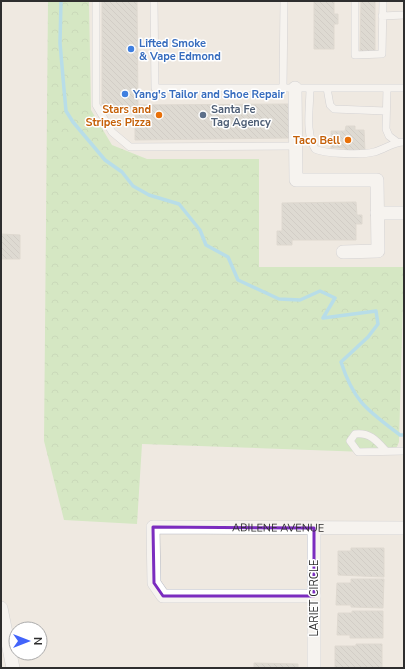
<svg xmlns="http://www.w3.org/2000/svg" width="405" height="669" font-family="'Nunito Sans',sans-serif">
<defs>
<pattern id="forest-crowns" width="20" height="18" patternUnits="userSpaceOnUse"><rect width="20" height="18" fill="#b6e59e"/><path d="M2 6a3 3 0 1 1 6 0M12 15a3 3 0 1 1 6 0" fill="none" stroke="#9dc588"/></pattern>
<pattern id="building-back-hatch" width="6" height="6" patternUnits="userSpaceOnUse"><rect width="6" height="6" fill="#cbc7bf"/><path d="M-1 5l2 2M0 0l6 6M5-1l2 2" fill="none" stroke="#afaba4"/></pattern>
</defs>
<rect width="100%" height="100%" fill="#efe9e1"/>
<!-- forest -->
<path fill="url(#forest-crowns)" d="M 48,1 L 89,1 L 91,110 L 112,145 L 147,159 L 259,159 L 259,267 L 404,267 L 399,442 L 394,453 L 142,444 L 137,524 L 64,520 L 44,441 Z"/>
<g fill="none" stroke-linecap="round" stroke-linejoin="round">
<!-- stream -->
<path stroke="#75cff0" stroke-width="3.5" d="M 61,1 L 60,43 L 64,89 L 66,111 L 73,122 L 105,160 L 122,172 L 133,186 L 149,195 L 179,204 L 200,230 L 206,245 L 228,257 L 238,280 L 279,299 L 300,300 L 320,291 L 335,298 L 323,318 L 376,311 L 378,324 L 368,337 L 341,362 C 354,402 367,410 400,435 L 404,435"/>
</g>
<!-- building -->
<path fill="url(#building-back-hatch)" stroke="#cbc5ba" d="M 102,1 L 137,1 L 138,105 L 289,104 L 290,138 L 135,140 L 135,108 L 102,109 Z
M 314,1 L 334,1 L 334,14 L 338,14 L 338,24 L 334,24 L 334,49 L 314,49 Z
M 361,1 L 375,1 L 375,53 L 360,53 Z
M 346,126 L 355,126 L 355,130 L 364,130 L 365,151 L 345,151 L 345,148 L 331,148 L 331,131 L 345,131 Z
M 356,202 L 357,215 L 362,215 L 362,224 L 356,224 L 356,240 L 292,240 L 292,245 L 277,245 L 277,231 L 282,231 L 282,203 Z
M 1,234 L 20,235 L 20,259 L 2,259 Z
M 351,548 L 384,548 L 384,577 L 338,575 L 338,551 L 351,551 Z
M 351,579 L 384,579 L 383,608 L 351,607 L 351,605 L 336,605 L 337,583 L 351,583 Z
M 352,611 L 383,611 L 383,638 L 350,638 L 350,635 L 337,635 L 338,613 L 352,613 Z
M 356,644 L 382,644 L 382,668 L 335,668 L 335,646 L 356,646 Z
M 254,663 L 298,664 L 298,668 L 254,668 Z"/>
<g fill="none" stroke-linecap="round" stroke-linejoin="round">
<defs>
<path id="lane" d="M 96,1 L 96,105 L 112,132 L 130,147 L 296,146
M 154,1 L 155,88 L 404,88
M 355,1 L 355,55 L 382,54 L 383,1
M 382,16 L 404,15
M 283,88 L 284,1
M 310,88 C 310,107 305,133 315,149 C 325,154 363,155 374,152 C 385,149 393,142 404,142
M 327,88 L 330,105 L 334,109 L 386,111
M 387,88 L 386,129 L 389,136 L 397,142
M 386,451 C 377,441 370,432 355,434 L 350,441 L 358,452 L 404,451"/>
<g id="street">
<path d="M 295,88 L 296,180 L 377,180 L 378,251 L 343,252"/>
<path d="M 377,213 L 404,213"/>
<path id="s1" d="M 314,596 L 163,596 L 154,583 L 153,527 L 404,528"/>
<path d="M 1,608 L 13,668"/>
<path d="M 314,668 L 314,528"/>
</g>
</defs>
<!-- lane casing -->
<use href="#lane" stroke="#b4b7c1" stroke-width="8"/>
<!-- street casing -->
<use href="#street" stroke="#b4b7c1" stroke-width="14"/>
<!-- lane -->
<use href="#lane" stroke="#fff" stroke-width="7"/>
<!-- street -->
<use href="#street" stroke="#fff" stroke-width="13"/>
</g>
<!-- marked area -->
<path d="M0 0H405V669H0ZM 153,527 L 314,528 L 314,596 L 163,596 L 154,583 Z" fill="#efe9e1" fill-opacity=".55" fill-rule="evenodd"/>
<path fill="none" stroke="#7b2cbf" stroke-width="3" stroke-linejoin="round" d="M 153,527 L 314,528 L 314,596 L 163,596 L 154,583 Z"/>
<!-- markers -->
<g fill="#3f7fe0" stroke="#fff" stroke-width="1.5">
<circle cx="131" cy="49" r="4"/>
<circle cx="125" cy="94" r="4"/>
</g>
<g fill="#e8710a" stroke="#fff" stroke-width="1.5">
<circle cx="159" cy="115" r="4"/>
<circle cx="348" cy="140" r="4"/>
</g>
<circle fill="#5c6f8a" stroke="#fff" stroke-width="1.5" cx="203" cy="115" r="4"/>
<g text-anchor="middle" stroke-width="3" stroke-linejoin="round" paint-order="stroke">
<!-- shop labels -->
<g font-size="11" font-weight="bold" fill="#366cbe" stroke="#fff" text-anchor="start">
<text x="139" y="47">Lifted Smoke<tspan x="139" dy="13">&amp; Vape Edmond</tspan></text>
<text x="133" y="98">Yang's Tailor and Shoe Repair</text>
</g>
<!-- food labels -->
<g font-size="11" font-weight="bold" fill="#c56008" stroke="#fff" text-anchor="end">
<text x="151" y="113">Stars and<tspan x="151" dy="13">Stripes Pizza</tspan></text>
<text x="340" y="144">Taco Bell</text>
</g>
<!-- service labels -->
<g font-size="11" font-weight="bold" fill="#4e5e75" stroke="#fff" text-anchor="start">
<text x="211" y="113">Santa Fe<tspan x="211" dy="13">Tag Agency</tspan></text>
</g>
<!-- street labels -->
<g font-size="11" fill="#2e2e2e" stroke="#fff">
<text dy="4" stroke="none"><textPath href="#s1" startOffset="348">ABILENE AVENUE</textPath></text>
<text transform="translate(314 598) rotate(-90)" y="4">LARIET CIRCLE</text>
</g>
</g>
<!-- border -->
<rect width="405" height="669" fill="none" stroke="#2e2e2e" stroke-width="4"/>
<!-- north arrow -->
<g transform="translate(28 641) rotate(90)"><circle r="19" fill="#ffffff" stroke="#ababab"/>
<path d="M0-3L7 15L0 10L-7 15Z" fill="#4264fb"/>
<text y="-6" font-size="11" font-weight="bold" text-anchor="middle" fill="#2e2e2e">N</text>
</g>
</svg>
